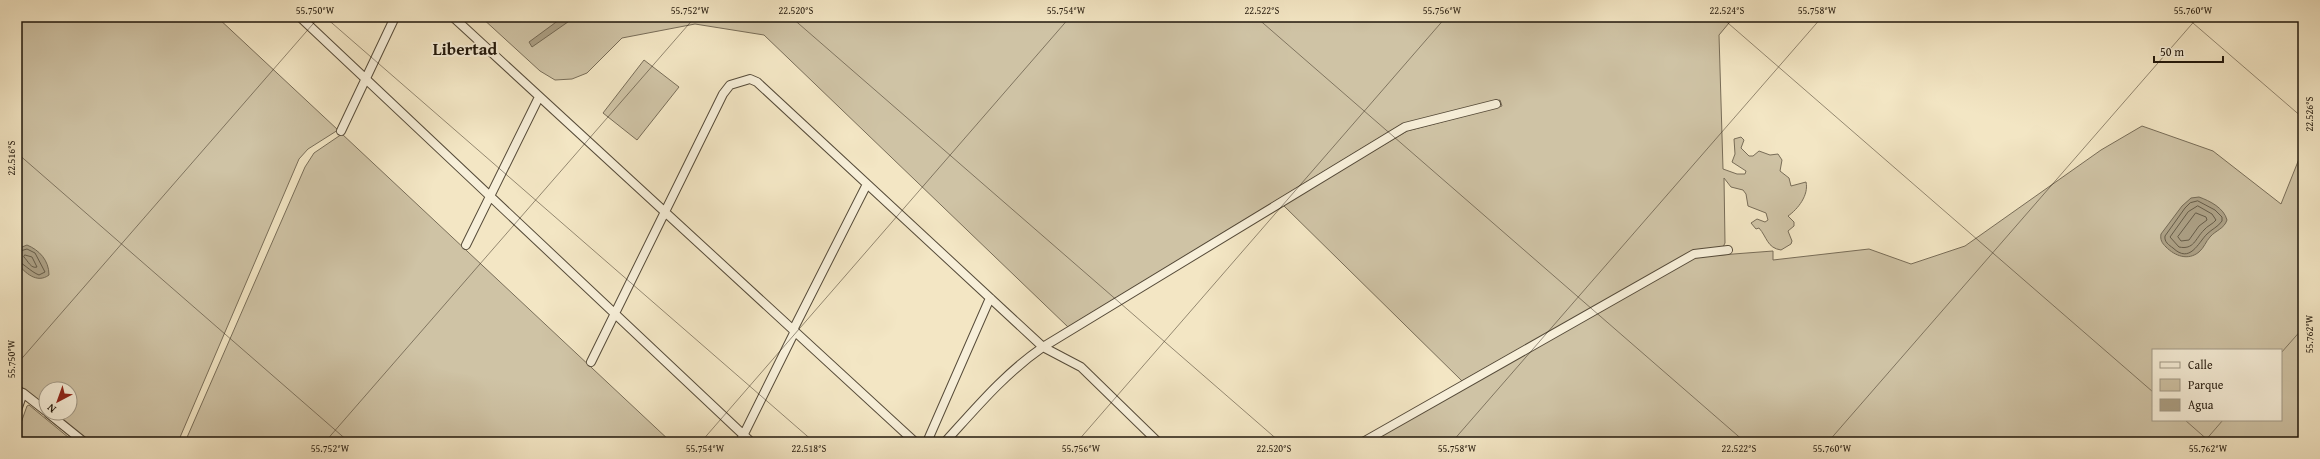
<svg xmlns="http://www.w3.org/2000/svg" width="2320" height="459" font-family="'Gentium Book Plus',serif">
<rect width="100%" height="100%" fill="#f3e6c4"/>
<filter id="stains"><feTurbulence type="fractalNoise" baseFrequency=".005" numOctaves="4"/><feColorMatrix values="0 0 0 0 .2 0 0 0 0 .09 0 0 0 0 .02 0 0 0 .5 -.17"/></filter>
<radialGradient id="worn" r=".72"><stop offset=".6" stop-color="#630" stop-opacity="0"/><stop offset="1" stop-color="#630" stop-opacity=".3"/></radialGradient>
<!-- green -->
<path fill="#cfc3a5" stroke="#786d58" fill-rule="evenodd" d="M 17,17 L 217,17 L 338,130 L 308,149 L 299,159 L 178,442 L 89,442 L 54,413 L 70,413 L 70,389 L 46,389 L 46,407 L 17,383 Z
M 481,17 L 1734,17 L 1719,35 L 1723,169 L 1737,174 L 1745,174 L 1746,171 L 1732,162 L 1735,154 L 1734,139 L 1741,137 L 1744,140 L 1741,148 L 1749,156 L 1753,156 L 1759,151 L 1770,155 L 1778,154 L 1782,160 L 1780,171 L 1789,178 L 1791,186 L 1806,182 C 1809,195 1798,209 1788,216 L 1794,222 L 1794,226 L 1788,231 L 1792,241 L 1791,244 L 1781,250 C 1767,248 1767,237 1759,228 L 1756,229 L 1751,223 L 1757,219 L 1765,222 L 1768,220 L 1766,213 L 1748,206 L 1746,194 L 1743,190 L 1731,187 L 1724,178 L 1725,243 L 1723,247 L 1691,252 L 1462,381 L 1283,205 L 1407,131 L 1502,106 L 1500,100 L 1402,124 L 1068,327 L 764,35 L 695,24 L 622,38 L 587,73 L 572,79 L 555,80 L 540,71 Z
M 644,60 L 679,87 L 637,140 L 603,113 Z
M 2142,126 L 2213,151 L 2281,204 L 2303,149 L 2303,442 L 1369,442 L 1694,257 L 1773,251 L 1773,260 L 1869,249 L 1911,264 L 1965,246 L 2101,150 ZM 2153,350 L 2281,350 L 2281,420 L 2153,420 Z
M 342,134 L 671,442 L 185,442 L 305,167 L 314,153 Z
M 29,405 L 74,442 L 17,442 L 17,434 L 27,406 Z"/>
<!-- water -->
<path fill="#aca085" stroke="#746954" d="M 563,17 L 575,17 L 532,47 L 529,42 Z
M 2199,197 C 2210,201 2224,208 2227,220 C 2224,229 2216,230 2210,237 C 2206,241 2204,248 2199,252 C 2188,261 2175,256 2166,247 C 2162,243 2160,240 2161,234 L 2182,206 L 2191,198 Z
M 27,245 C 39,250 49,260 49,275 C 37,284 25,273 17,263 L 17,249 Z"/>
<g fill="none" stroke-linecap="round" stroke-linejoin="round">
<!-- shore -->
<path stroke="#665c48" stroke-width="1" d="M 2198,201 L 2215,210 L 2222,217 L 2222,221 C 2218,227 2212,229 2207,234 C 2198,243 2190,264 2173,248 C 2169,245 2164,242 2165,236 L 2185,208 L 2190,203 Z
M 2198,206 L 2212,214 L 2216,220 C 2213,224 2207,226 2204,230 C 2195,239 2194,250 2179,247 L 2170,237 L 2188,212 Z
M 2196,213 L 2206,217 L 2207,220 L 2199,226 L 2189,240 L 2181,241 L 2178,237 Z
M 17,252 L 27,249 L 35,253 L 45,272 L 39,275 C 31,272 22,262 17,261
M 25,255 L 32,257 L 37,267 C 31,269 28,261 24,257 Z"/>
<defs>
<path id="minor" d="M 300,17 L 751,442
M 453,17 L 915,442
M 341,131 L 395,17
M 466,245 L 539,97
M 793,330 L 867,184
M 591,362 L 723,94 L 730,85 L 750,79 L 757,82 L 1043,347 L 1081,367 L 1158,442
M 17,391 L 23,393 L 46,411
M 17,410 L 23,393
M 48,413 L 84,442
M 740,442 L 795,331
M 927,442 L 990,298
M 945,442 C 976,408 1004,374 1043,347 L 1405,127 L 1496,104
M 1363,442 L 1694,254 L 1728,250"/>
</defs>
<!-- minor casing -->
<use href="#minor" stroke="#564b39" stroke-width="10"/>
<!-- minor -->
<use href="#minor" stroke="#f7efd9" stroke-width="8"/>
</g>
<!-- ticks -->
<path fill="none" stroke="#21170b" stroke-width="1" stroke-opacity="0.45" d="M 325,17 L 814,442M 791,17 L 1280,442M 1256,17 L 1745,442M 1721,17 L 2153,392M 2186,17 L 2303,118M 17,153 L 349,442M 2281,353 L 2303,328M 17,364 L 319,17M 2185,420 L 2210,442M 325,442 L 695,17M 701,442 L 1070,17M 1077,442 L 1446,17M 1452,442 L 1822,17M 1828,442 L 2198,17M 2204,442 L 2223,420"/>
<g text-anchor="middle" stroke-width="4" stroke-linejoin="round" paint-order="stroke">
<!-- district labels -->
<g font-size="17" font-weight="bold" fill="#21170b" stroke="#f7efd9">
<text x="465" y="55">Libertad</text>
</g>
</g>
<!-- margin -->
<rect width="2320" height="459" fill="none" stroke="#f3e6c4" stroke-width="44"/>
<!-- legend -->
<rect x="2152" y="349" width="130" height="72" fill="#f7efd9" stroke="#a19987"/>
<rect x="2160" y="362" width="20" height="6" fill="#f7efd9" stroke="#a19987"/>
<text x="2188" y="369" font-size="12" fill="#21170b">Calle</text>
<rect x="2160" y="379" width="20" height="12" fill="#cfc3a5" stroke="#a19987"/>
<text x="2188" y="389" font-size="12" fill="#21170b">Parque</text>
<rect x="2160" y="399" width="20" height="12" fill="#aca085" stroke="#a19987"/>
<text x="2188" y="409" font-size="12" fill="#21170b">Agua</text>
<!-- north arrow -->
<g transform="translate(58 401) rotate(221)"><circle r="19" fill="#f7efd9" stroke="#a19987"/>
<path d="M0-3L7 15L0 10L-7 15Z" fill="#8f2418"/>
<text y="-6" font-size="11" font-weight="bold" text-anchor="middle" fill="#21170b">N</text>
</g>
<!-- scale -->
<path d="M2154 56v6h69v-6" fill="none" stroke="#21170b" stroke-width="2"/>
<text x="2160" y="56" font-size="12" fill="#21170b" stroke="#f7efd9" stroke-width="3" paint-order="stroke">50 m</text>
<rect x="22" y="22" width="2276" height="415" fill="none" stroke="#21170b" stroke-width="1.5"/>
<g font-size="10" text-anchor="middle" fill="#21170b">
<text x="315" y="14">55.750°W</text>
<text x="690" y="14">55.752°W</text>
<text x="796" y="14">22.520°S</text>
<text x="1066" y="14">55.754°W</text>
<text x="1262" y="14">22.522°S</text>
<text x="1442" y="14">55.756°W</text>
<text x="1727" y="14">22.524°S</text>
<text x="1817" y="14">55.758°W</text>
<text x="2193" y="14">55.760°W</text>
<text transform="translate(2309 114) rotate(-90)" y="4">22.526°S</text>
<text transform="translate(11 158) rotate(-90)" y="4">22.516°S</text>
<text transform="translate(2309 334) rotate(-90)" y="4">55.762°W</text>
<text transform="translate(11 359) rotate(-90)" y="4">55.750°W</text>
<text x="330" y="452">55.752°W</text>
<text x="705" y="452">55.754°W</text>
<text x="809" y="452">22.518°S</text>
<text x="1081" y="452">55.756°W</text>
<text x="1274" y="452">22.520°S</text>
<text x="1457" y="452">55.758°W</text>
<text x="1739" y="452">22.522°S</text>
<text x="1832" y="452">55.760°W</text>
<text x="2208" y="452">55.762°W</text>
</g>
<rect width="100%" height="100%" filter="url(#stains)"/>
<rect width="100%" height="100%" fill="url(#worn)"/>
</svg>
